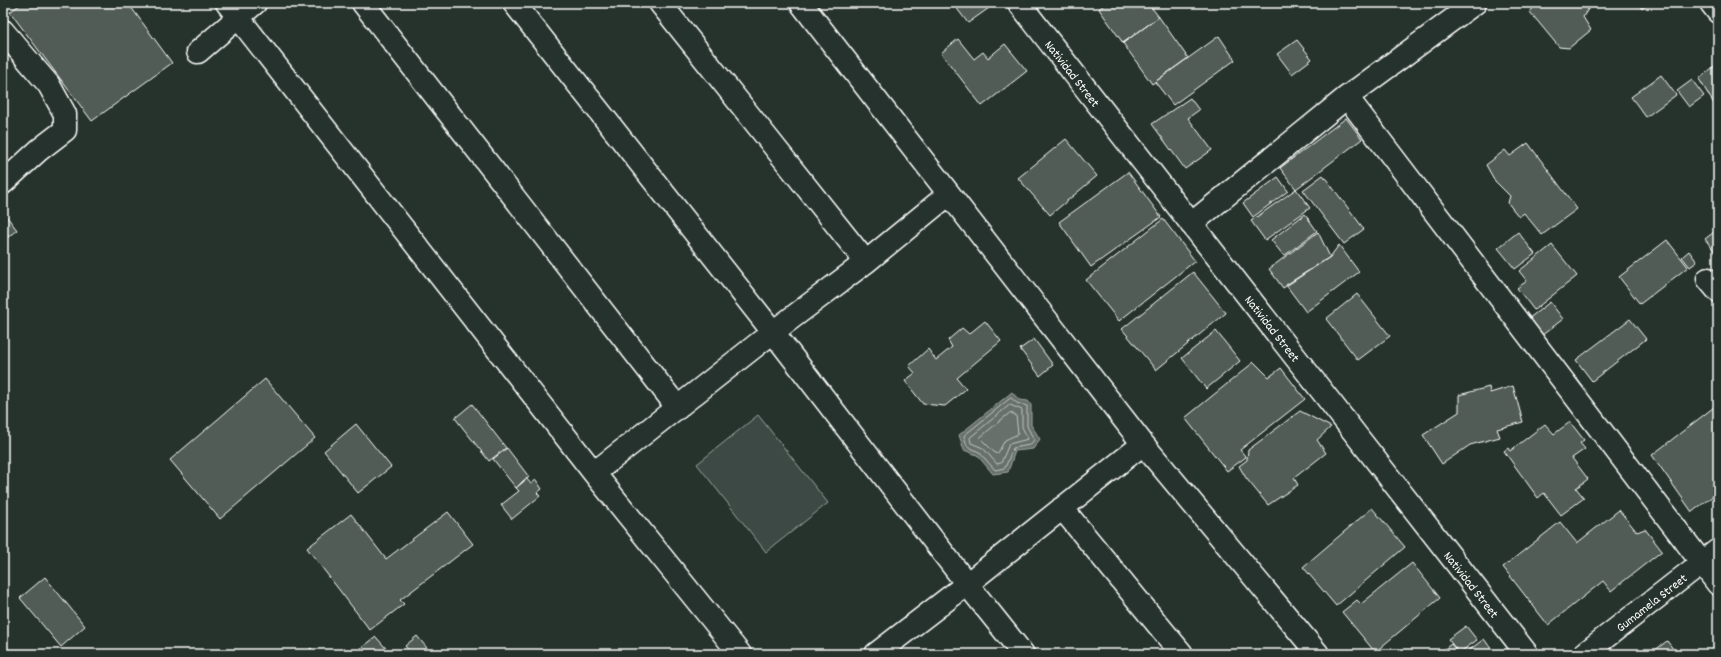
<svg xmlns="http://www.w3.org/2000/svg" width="1721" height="657" font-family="Dekko,sans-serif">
<rect width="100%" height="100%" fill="#26332d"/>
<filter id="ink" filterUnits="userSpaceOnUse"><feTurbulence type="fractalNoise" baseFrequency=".025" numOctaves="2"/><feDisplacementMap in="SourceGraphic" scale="8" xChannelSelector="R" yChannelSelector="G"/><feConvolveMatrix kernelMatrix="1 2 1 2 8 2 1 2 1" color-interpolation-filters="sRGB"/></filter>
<g filter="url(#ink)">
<!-- green -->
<path fill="#3e4944" stroke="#9ea4a2" d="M 758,415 L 828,503 L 766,552 L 697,464 Z"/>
<!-- water -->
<path fill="#67706c" stroke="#a4a9a7" d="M 1012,392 L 1019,400 L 1028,401 L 1031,405 L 1031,425 L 1040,439 L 1033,449 L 1015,451 L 1008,472 L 993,474 L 977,455 L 964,450 L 959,435 Z"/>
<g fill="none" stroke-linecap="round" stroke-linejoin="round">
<!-- shore -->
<path stroke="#c2c6c4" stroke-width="1" d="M 1011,398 L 1017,403 L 1027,406 L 1027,426 L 1034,440 L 1030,445 L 1013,448 L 1005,468 L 995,470 L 979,452 L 967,446 L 964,436 Z
M 1010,405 L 1022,410 L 1022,427 L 1028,439 L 1009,444 L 1001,463 L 997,464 L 983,448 L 971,443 L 970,438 Z
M 1010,413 L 1016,415 L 1018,434 L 1005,440 L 998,453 L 996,454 L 980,438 Z"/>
</g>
<!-- building -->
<path fill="#515c57" stroke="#fff" d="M 22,3 L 128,3 L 172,63 L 92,121 L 10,12 Z
M 959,3 L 996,3 L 968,23 L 955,6 Z
M 1106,3 L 1148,3 L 1159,17 L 1123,43 L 1099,9 Z
M 1537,3 L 1592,3 L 1583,17 L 1591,30 L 1569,48 L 1559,47 L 1530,12 Z
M 1638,3 L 1649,3 L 1642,9 Z
M 1159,17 L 1188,58 L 1152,84 L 1123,43 Z
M 1219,36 L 1235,60 L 1173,105 L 1155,82 Z
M 958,39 L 974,59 L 983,52 L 988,58 L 1005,44 L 1027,71 L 982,106 L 941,53 Z
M 1297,40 L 1312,59 L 1292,74 L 1277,54 Z
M 1718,63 L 1718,106 L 1716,107 L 1699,79 Z
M 1661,75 L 1676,95 L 1646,117 L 1631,97 Z
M 1692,80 L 1704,96 L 1689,107 L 1677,91 Z
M 1190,98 L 1199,110 L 1188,118 L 1212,150 L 1185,169 L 1152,124 Z
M 1346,118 L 1362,139 L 1296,189 L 1280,168 Z
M 1066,139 L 1097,176 L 1050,215 L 1018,178 Z
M 1528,143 L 1577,209 L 1542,235 L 1524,213 L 1519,217 L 1508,203 L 1510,196 L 1495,181 L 1486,165 L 1505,150 L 1510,156 Z
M 1128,172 L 1161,217 L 1091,267 L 1059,222 Z
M 1323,175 L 1364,229 L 1344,244 L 1303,190 Z
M 1278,177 L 1288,191 L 1253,217 L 1243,203 Z
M 1296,189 L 1310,208 L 1265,240 L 1251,221 Z
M 4,213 L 17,230 L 3,241 L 3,214 Z
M 1305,214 L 1317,231 L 1284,256 L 1271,240 Z
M 1163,219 L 1195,261 L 1119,321 L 1086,280 Z
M 1718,229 L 1718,256 L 1705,239 Z
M 1318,232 L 1330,257 L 1283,288 L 1269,269 Z
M 1518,232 L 1535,254 L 1515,269 L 1498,248 Z
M 1667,240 L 1688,267 L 1640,304 L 1619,277 Z
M 1339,245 L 1359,272 L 1306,312 L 1286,285 L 1330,257 Z
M 1552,245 L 1577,276 L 1534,310 L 1517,288 L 1527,281 L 1519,271 Z
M 1689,251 L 1697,262 L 1690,267 L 1682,257 Z
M 1193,272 L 1226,313 L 1156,370 L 1122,329 Z
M 1357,294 L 1390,336 L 1358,360 L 1326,319 Z
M 1550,302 L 1563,319 L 1541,336 L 1528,319 Z
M 1630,319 L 1646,339 L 1592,381 L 1576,360 Z
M 985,321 L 1001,341 L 957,378 L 966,389 L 945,406 L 923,404 L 905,381 L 915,373 L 909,366 L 928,349 L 936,360 L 952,347 L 948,340 L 962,328 L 969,334 Z
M 1216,331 L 1240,361 L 1206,389 L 1182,358 Z
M 1034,339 L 1053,365 L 1040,376 L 1020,349 Z
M 1254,362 L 1269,377 L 1281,368 L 1305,399 L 1240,450 L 1246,457 L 1227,471 L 1185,418 Z
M 265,379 L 315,438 L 220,519 L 170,460 Z
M 1513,386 L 1523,422 L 1497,429 L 1500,437 L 1470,445 L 1442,464 L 1423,435 L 1459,412 L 1459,395 L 1489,387 L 1490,393 Z
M 472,404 L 506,448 L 489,461 L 455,418 Z
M 1718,404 L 1718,492 L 1692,512 L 1652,455 Z
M 1300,411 L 1331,427 L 1317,440 L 1326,453 L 1294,478 L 1298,485 L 1268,505 L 1246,478 L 1239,466 L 1247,460 L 1248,450 Z
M 1570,422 L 1584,440 L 1580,443 L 1585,449 L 1572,458 L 1588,479 L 1576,488 L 1584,498 L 1561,515 L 1544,493 L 1538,498 L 1504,451 L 1508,448 L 1510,451 L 1545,424 L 1554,434 Z
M 356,424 L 391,467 L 358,493 L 324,451 Z
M 507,448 L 529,477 L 516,488 L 493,459 Z
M 526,478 L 531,484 L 536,480 L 542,489 L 537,493 L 540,496 L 512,519 L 501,505 L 519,491 L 516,488 Z
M 1372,508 L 1405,547 L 1336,606 L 1303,567 Z
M 1619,510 L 1637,532 L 1645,529 L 1662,551 L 1611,591 L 1603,581 L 1548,625 L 1503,567 L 1560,522 L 1577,543 Z
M 448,512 L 473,544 L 400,600 L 404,604 L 370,630 L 307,548 L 351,514 L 386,559 Z
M 1412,563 L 1440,598 L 1375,652 L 1342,612 L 1357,600 L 1361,604 Z
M 45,577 L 85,626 L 61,647 L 20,598 Z
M 1466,626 L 1477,640 L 1459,653 L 1448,639 Z
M 417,636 L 432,654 L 412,654 L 405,646 Z
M 376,637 L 391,654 L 353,654 Z
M 1484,639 L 1495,654 L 1470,654 L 1468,651 Z
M 1667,641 L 1677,654 L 1650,654 Z
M 1451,644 L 1459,654 L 1438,654 Z
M 311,648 L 315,654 L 304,654 Z"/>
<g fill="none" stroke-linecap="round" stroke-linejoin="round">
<defs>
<path id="minor" d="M 227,3 L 594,473 L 740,654
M 363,3 L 678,408
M 514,3 L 773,332 L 967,584 L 1023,654
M 660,3 L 866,262
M 801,3 L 1143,444 L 1318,654
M 1019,3 L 1527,654
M 1711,3 L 1718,12
M 3,31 L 49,85 L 65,114 L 65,130 L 39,150 L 3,183
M 198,52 L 255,3
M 1347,97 L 1718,584
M 1191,224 L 1347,97 L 1475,3
M 1708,279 L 1718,291
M 594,473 L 773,332 L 866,262 L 949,194
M 1062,508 L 1182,654
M 876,654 L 967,584 L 1143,444
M 1584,654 L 1718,550"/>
</defs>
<!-- minor casing -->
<use href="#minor" stroke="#fff" stroke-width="25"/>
<!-- minor -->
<use href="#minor" stroke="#26332d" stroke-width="22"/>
</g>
</g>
<g text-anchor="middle" stroke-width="3" stroke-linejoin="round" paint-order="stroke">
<!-- street labels -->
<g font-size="13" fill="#fff" stroke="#26332d">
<text transform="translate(1073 73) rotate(52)" y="5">Natividad Street</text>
<text transform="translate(1273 328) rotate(52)" y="5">Natividad Street</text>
<text transform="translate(1472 584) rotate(52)" y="5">Natividad Street</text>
<text transform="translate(1651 602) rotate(-38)" y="5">Gumamela Street</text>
</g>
</g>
<!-- margin -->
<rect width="1721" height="657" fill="none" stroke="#26332d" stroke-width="16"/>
<rect x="8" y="8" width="1705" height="641" fill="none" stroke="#fff" stroke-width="1.5" filter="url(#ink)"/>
</svg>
